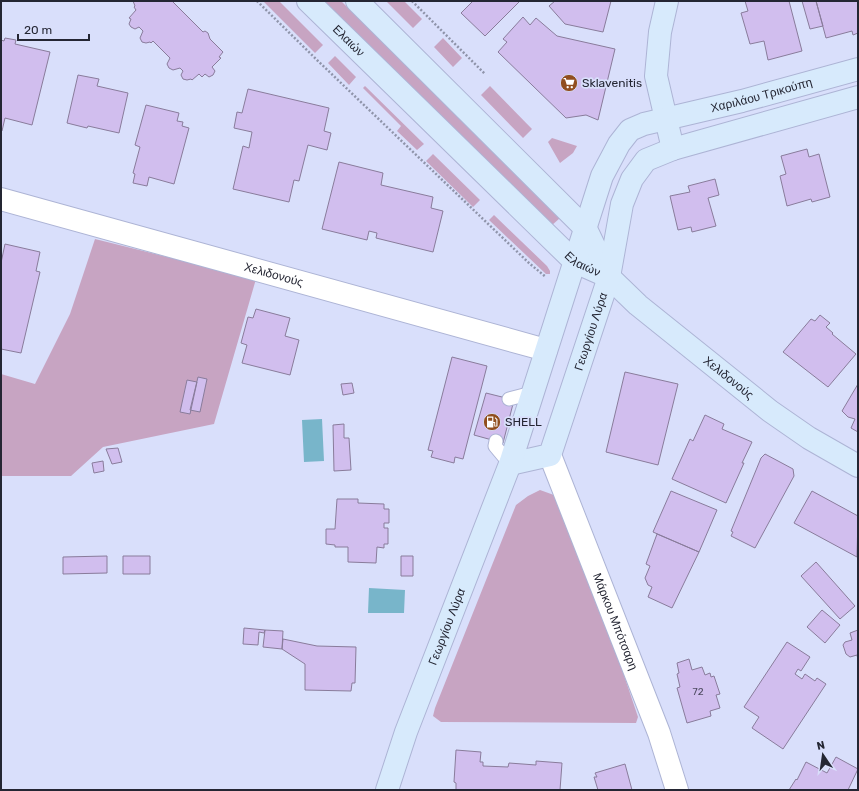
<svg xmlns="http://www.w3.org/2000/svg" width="859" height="791" font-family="Rubik,sans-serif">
<rect width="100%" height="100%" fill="#d9dffb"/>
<!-- green -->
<path fill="#c7a4c2" d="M 263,1 L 279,1 L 323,45 L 315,53 Z
M 324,1 L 341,1 L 560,218 L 551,226 Z
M 386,1 L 404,1 L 422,19 L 413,28 Z
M 443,38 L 462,58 L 453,67 L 434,47 Z
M 335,56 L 356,77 L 349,85 L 328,63 Z
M 365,86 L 424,144 L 417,150 L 397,131 L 401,126 L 363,88 Z
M 490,86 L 532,129 L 523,138 L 481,95 Z
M 552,138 L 577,146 L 573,153 L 560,163 L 548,142 Z
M 433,154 L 480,200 L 473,207 L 426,161 Z
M 494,215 L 547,266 L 550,271 L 550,274 L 546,274 L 489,220 Z
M 95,239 L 256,279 L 214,424 L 103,447 L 71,476 L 1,476 L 1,374 L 35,384 L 70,314 Z
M 540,490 L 565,499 L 638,717 L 636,723 L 441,722 L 433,716 L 435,708 L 516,505 L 528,496 Z"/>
<!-- water -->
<path fill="#78b5ca" d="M 322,419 L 324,461 L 304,462 L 302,420 Z
M 369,588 L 405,590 L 404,613 L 368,613 Z"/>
<!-- building -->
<path fill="#d1beee" stroke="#897c9b" d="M 133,1 L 172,1 L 203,32 L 205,31 L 208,33 L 210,39 L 223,52 L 219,57 L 221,58 L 212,67 L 215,71 L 213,75 L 209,77 L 205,74 L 202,77 L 199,74 L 192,80 L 191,79 L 187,80 L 183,79 L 181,75 L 183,71 L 180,68 L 173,70 L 169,68 L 167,64 L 170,58 L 153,41 L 151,43 L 150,42 L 146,43 L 142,42 L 140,38 L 143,31 L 139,27 L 135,29 L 131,27 L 129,24 L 131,19 L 129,18 L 136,10 L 134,7 L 135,6 Z
M 473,1 L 520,1 L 485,36 L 461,13 Z
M 555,1 L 611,1 L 603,32 L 565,24 L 549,6 Z
M 745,1 L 789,1 L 802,51 L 768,60 L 764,41 L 750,44 L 741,13 L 748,11 Z
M 802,1 L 816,1 L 823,26 L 810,29 Z
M 816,1 L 858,1 L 858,33 L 853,35 L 852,31 L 826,38 Z
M 523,17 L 530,25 L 536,18 L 557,36 L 615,49 L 598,120 L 586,115 L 566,118 L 498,52 L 507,42 L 503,39 Z
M 5,38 L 16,40 L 15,44 L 50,52 L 32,125 L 5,118 L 2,131 L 1,131 L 1,40 L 4,41 Z
M 78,75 L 99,79 L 97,86 L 128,93 L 119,133 L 88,126 L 87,128 L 67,123 Z
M 248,89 L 329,108 L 324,131 L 331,133 L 327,150 L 308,145 L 299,181 L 294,180 L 289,202 L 233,189 L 243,146 L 249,148 L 252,132 L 234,128 L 237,112 L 242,113 Z
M 146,105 L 179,113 L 177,121 L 183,122 L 182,126 L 189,128 L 174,184 L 149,177 L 147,186 L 133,183 L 135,174 L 133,173 L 140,147 L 135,145 Z
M 807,149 L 809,157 L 819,154 L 830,197 L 812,202 L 811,199 L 787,206 L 780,176 L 786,174 L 781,156 Z
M 339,162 L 383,173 L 381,185 L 433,197 L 431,208 L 443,211 L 433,252 L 376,238 L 377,233 L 369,231 L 367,240 L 322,229 Z
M 715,179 L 719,195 L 708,198 L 716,226 L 692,232 L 691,227 L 678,230 L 670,196 L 690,192 L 688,186 Z
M 5,244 L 40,252 L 36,271 L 40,272 L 21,353 L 1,349 L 1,263 Z
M 256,309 L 290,318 L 285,336 L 299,340 L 290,375 L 242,363 L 247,345 L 241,343 L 248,317 L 253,318 Z
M 820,315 L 830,323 L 826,327 L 833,333 L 832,334 L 856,354 L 828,387 L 783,352 L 811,319 L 815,321 Z
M 452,357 L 487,366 L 463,459 L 455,457 L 454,463 L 431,457 L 433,451 L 428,450 Z
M 625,372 L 678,384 L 658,465 L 606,452 Z
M 198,377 L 207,379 L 200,412 L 190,410 Z
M 187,380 L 197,382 L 190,414 L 180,412 Z
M 352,383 L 354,393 L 343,395 L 341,384 Z
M 858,384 L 858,432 L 851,428 L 855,419 L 848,417 L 842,411 Z
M 486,393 L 514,400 L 503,443 L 474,435 Z
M 705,415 L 724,424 L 722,429 L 752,442 L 742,463 L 744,463 L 726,503 L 672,479 L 690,439 L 693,441 Z
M 344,424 L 344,438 L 349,438 L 351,470 L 334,471 L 333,425 Z
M 118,448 L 122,462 L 112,464 L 106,449 Z
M 765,454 L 793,469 L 794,476 L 755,548 L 731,536 L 733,532 L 731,531 L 761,458 Z
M 103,461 L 104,471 L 94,473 L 92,463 Z
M 671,491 L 717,510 L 699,552 L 653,532 Z
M 812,491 L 858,516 L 857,557 L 794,523 Z
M 337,499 L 358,499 L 358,503 L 384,504 L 384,509 L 389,509 L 389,523 L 384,523 L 384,528 L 388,528 L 388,544 L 384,544 L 384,548 L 377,547 L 376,563 L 348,562 L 348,547 L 335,547 L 335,545 L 326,544 L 326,529 L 335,529 Z
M 657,534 L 699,552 L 672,608 L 648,597 L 652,587 L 648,585 L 645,578 L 650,566 L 646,564 Z
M 107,556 L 107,573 L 63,574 L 63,557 Z
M 123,556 L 150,556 L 150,574 L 123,574 Z
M 401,556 L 413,556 L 413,576 L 401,576 Z
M 816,562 L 855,606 L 840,619 L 801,576 Z
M 822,610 L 840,625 L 825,643 L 807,627 Z
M 244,628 L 265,630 L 264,633 L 259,632 L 258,645 L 243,644 Z
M 265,630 L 283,631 L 282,649 L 263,647 Z
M 858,630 L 858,660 L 857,655 L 850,657 L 846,654 L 843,645 L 845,642 L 852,640 L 850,633 Z
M 283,639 L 317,646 L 356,647 L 355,683 L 352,683 L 351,691 L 305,690 L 305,664 L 282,649 Z
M 787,642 L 810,657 L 801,671 L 798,669 L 795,674 L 802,679 L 805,674 L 815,681 L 817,678 L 826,684 L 783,749 L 752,728 L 759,717 L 744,707 Z
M 689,659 L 692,670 L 702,667 L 705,675 L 710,673 L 711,677 L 714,676 L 720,694 L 716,695 L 720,708 L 710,711 L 711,716 L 687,723 L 677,688 L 680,687 L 677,674 L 679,673 L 677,663 Z
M 456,750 L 481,752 L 480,762 L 483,762 L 483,766 L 508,767 L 509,763 L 536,765 L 536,761 L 562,763 L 560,790 L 562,790 L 456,790 L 456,783 L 454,782 Z
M 836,757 L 858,769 L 848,790 L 789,790 L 796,779 L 797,780 L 806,762 L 827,773 Z
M 625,764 L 632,790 L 598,790 L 594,777 L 597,777 L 595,773 Z"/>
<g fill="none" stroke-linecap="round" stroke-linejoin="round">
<defs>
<path id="lane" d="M 509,399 L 532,393
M 496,441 L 495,446 L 510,464"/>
<g id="street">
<path id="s1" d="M 1,199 L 546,350"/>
<path id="s2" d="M 550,455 L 659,733 L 677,790"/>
</g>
<g id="secondary">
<path id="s3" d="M 308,1 L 575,262 L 609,277 L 638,305 L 770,411 L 809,438 L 858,466"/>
<path d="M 357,1 L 586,229 L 609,277"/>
<path d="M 667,1 L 660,32 L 656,76 L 673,149"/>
<path id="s4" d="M 510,464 L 550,455 L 609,277 L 622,204 L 632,179 L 646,160 L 673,149 L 858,97"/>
<path id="s5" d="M 387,790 L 406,732 L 510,464 L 602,176 L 619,144 L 630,130 L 644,124 L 742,101 L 858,69"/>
</g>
</defs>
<!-- lane casing -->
<use href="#lane" stroke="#adb4d5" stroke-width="15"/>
<!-- street casing -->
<use href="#street" stroke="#adb4d5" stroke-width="24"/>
<!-- secondary casing -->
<use href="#secondary" stroke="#adb4d5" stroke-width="24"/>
<!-- path -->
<path stroke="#8f94aa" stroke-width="2.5" stroke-dasharray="2 2" stroke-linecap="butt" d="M 257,1 L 317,60 L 530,264 L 546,277
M 412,1 L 485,74"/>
<!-- lane -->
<use href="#lane" stroke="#fff" stroke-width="13"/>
<!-- street -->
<use href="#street" stroke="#fff" stroke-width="22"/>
<!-- secondary -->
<use href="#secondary" stroke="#d7eafc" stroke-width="22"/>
</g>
<!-- icons -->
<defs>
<symbol id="supermarket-disc" viewBox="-11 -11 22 22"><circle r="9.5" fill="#914e1f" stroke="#d9dffb"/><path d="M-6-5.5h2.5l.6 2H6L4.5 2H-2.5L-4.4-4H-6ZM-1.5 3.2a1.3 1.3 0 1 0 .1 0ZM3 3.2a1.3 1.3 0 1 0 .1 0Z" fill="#fff"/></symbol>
<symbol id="fuel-disc" viewBox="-11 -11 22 22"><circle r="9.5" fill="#914e1f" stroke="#d9dffb"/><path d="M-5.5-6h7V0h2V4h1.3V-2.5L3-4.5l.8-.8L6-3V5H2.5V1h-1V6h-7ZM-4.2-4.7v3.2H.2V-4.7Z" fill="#fff"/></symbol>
</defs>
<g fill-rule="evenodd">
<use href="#supermarket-disc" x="559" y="73" width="20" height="20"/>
<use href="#fuel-disc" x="482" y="412" width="20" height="20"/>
</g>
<g text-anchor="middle" stroke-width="3.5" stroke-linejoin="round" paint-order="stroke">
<!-- number labels -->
<g font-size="10" fill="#4f4c62">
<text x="698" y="695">72</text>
</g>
<!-- street labels -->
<g font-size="12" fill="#242633" stroke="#d9dffb">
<text dy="4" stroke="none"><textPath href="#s3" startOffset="57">Ελαιών</textPath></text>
<text dy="4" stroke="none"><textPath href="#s5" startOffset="841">Χαριλάου Τρικούπη</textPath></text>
<text dy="4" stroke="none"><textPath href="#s3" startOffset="381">Ελαιών</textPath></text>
<text dy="4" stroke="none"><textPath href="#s1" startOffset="283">Χελιδονούς</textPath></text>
<text dy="4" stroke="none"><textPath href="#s4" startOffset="171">Γεωργίου Λύρα</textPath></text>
<text dy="4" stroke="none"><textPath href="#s3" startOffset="567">Χελιδονούς</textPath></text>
<text dy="4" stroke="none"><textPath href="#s2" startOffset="179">Μάρκου Μπότσαρη</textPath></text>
<text dy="4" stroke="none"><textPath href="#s5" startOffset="174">Γεωργίου Λύρα</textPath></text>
</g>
<!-- poi labels -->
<g font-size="12" fill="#242633" stroke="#d9dffb" text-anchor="start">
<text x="582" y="87">Sklavenitis</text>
<text x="505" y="426">SHELL</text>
</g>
</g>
<!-- border -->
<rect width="859" height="791" fill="none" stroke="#242633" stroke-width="4"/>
<!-- north arrow -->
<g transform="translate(823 755) rotate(347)" stroke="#d9dffb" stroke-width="3" paint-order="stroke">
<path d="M0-3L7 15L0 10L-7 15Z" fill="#242633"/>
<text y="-6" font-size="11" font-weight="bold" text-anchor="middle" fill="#242633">N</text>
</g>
<!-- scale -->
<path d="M18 34v6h71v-6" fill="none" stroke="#242633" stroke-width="2"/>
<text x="24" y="34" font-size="12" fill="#242633" stroke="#d9dffb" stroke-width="3" paint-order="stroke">20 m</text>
</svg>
